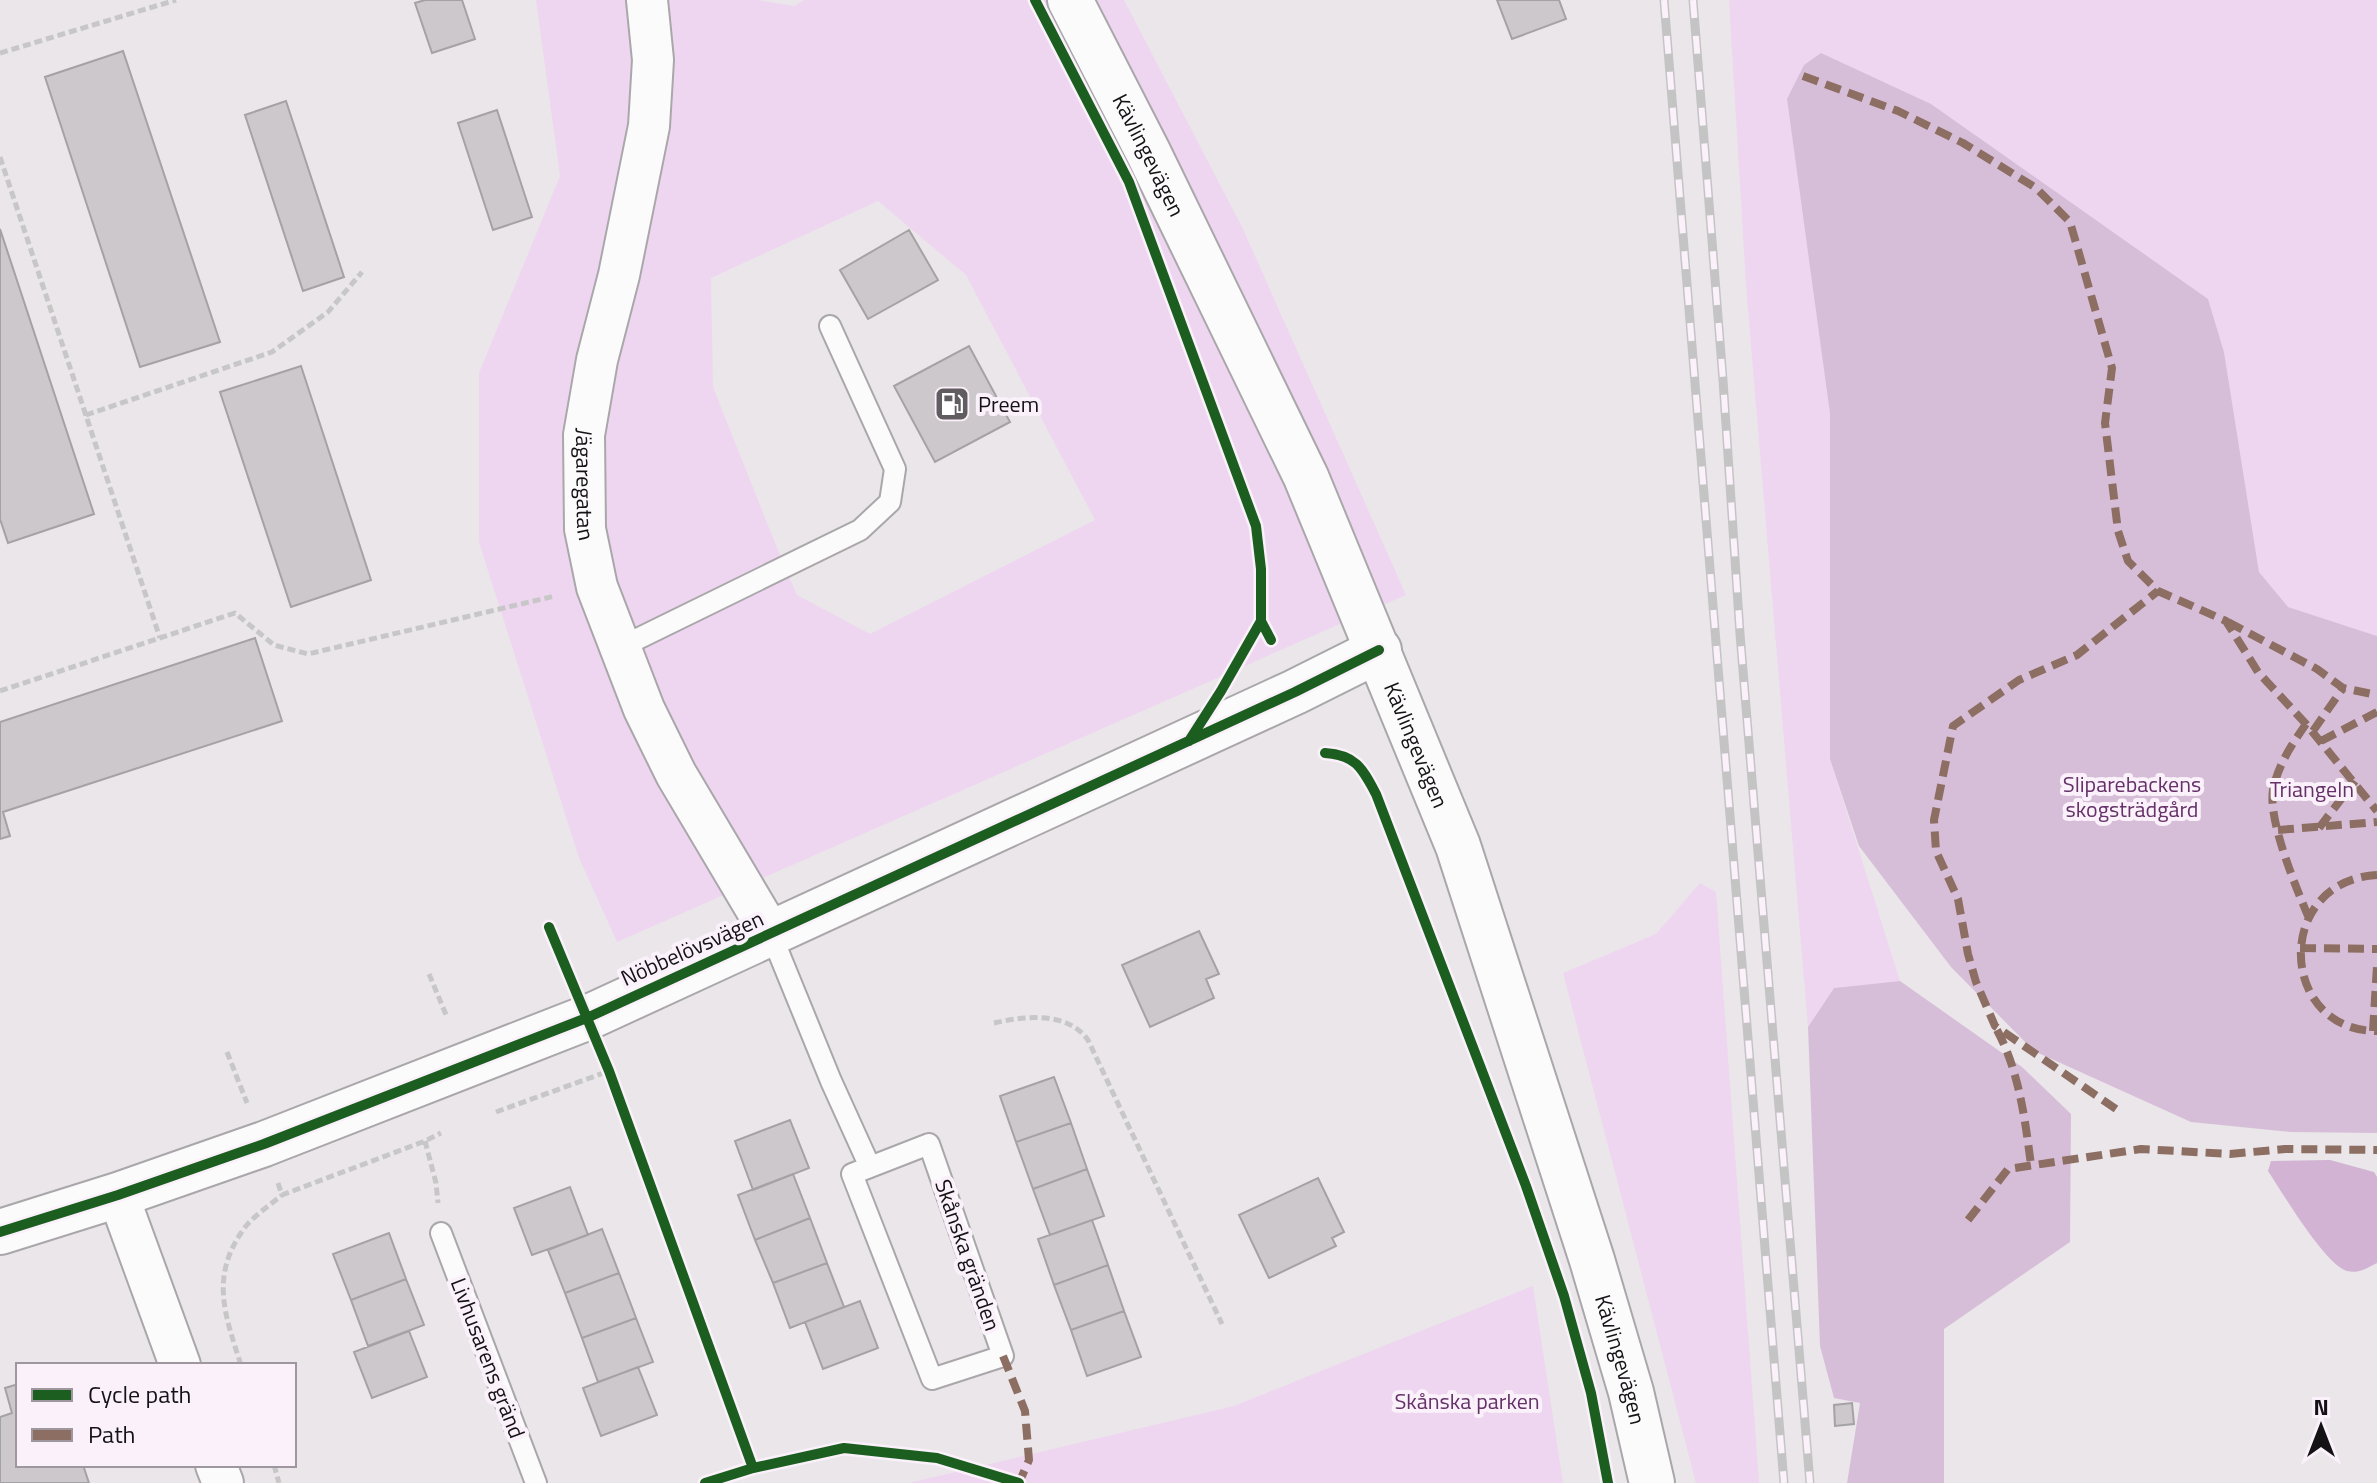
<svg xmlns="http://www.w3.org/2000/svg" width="2377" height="1483" font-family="'Titillium Web',sans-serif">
<rect width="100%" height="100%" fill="#eae6ea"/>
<!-- green -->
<path fill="#efd6f0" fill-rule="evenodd" d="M 536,0 L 758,0 L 794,6 L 804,0 L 1124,0 L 1243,229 L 1406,595 L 617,942 L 579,858 L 479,542 L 479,373 L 560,176 ZM 878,201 L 966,275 L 1095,520 L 870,634 L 797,595 L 785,568 L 713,387 L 711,278 Z
M 1729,0 L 2377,0 L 2377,636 L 2287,607 L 2259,572 L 2224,352 L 2208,299 L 1787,99 L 1830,414 L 1830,759 L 1900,981 L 1834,988 L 1808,1027 L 1746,286 Z
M 1700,883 L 1716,892 L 1759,1483 L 1696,1483 L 1563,973 L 1656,934 Z
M 1533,1286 L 1563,1483 L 909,1483 L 1234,1406 Z"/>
<!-- forest -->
<path fill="#d7bed8" d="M 1821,53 L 1931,104 L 2208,299 L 2224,352 L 2259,572 L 2288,607 L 2377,636 L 2377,1133 L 2291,1132 L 2191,1122 L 2034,1051 L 1951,967 L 1859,846 L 1830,759 L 1830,414 L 1787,99 L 1804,65 Z
M 1900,981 L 2022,1067 L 2071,1114 L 2070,1242 L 1944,1329 L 1944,1483 L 1847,1483 L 1860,1403 L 1834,1398 L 1820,1346 L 1808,1027 L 1834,988 Z"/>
<!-- water -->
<path fill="#d2b3d3" d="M 2330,1160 L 2374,1172 L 2377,1177 L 2377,1263 C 2367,1268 2359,1274 2347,1271 C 2325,1265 2282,1192 2268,1171 L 2271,1161 Z"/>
<!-- building -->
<path fill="#ccc8cc" stroke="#a5a2a5" stroke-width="2" d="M 425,0 L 462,0 L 475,39 L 432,53 L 415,3 Z
M 1497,0 L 1559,0 L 1566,19 L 1512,39 Z
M 123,51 L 220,342 L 140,367 L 45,77 Z
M 286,101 L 344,277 L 303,291 L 245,115 Z
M 497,110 L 532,217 L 493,230 L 458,123 Z
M 0,229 L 94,514 L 8,543 L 0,519 Z
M 909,230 L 938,280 L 868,319 L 840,270 Z
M 969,346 L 1010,422 L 935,462 L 894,386 Z
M 301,366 L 371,580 L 291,607 L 220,392 Z
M 255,638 L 282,721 L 3,812 L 10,836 L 0,839 L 0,722 Z
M 1199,931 L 1219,974 L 1206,979 L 1214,998 L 1150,1027 L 1122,965 Z
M 1054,1077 L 1071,1123 L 1016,1142 L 1000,1096 Z
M 790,1120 L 809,1168 L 753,1190 L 735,1141 Z
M 1071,1123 L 1087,1169 L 1033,1189 L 1016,1142 Z
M 1087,1169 L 1104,1216 L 1050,1235 L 1033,1189 Z
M 793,1174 L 810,1218 L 755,1240 L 738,1195 Z
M 1318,1178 L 1344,1232 L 1332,1238 L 1336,1246 L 1269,1278 L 1239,1215 Z
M 570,1187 L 588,1235 L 532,1255 L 514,1208 Z
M 810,1218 L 827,1263 L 773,1283 L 755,1240 Z
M 1092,1220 L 1108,1265 L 1054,1285 L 1038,1239 Z
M 602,1229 L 619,1273 L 565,1293 L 548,1250 Z
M 389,1233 L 406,1279 L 351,1300 L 333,1254 Z
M 827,1263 L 844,1307 L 790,1328 L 773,1283 Z
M 1108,1265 L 1124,1311 L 1071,1330 L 1054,1285 Z
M 619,1273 L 636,1318 L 582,1338 L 565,1293 Z
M 406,1279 L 424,1325 L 368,1346 L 351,1300 Z
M 860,1301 L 878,1348 L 823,1369 L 805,1322 Z
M 1124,1311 L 1141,1357 L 1087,1376 L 1071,1330 Z
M 636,1318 L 653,1362 L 598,1382 L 582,1338 Z
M 409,1331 L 427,1377 L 372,1398 L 354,1352 Z
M 638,1367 L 657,1415 L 601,1436 L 583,1388 Z
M 18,1384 L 18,1465 L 83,1465 L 89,1483 L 0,1483 L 0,1417 L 12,1413 L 5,1388 Z
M 1852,1403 L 1854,1424 L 1835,1426 L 1834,1405 Z"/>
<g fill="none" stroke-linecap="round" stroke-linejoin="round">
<defs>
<path id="lane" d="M 619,648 L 860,530 L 890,502 L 895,469 L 830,326
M 771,934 L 831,1081 L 870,1167 L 852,1174 L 932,1379 L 1003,1356 L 929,1144 L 870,1167
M 441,1233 L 536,1483"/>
<g id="street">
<path id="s1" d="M 647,0 L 653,60 L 649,126 L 619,275 L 597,360 L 584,435 L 585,529 L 597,587 L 644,709 L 676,774 L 771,934"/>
<path d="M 118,1195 L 180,1365"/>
<path d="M 216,1465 L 223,1483"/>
</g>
<g id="secondary">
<path id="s2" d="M 1070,0 L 1148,152 L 1306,477 L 1458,846 L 1592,1260 L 1631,1392 L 1652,1483"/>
<path d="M 0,1232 L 118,1195 L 264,1144 L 589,1017 L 1295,692 L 1379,650"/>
</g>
</defs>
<!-- lane casing -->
<use href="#lane" stroke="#aaa7aa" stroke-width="24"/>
<!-- street casing -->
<use href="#street" stroke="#aaa7aa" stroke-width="44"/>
<!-- secondary casing -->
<use href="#secondary" stroke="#aaa7aa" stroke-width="48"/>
<!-- path -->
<path stroke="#c8c7c8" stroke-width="5" stroke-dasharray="8 4" stroke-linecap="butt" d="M 0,53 L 176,0
M 0,157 L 160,638
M 86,415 L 272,352 L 328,312 L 362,272
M 0,691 L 235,613 L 274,645 L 308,654 L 555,596
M 429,974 L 447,1017
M 994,1023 C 1025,1016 1067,1011 1088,1040 L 1222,1324
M 227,1052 L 247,1103
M 496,1112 L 609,1071
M 425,1141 L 436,1183 L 438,1203
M 278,1183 L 282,1195 L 425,1141 L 441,1133
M 241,1365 C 226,1318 210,1279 241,1233 C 250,1218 269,1206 282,1195
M 274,1465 L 279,1483"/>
<!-- lane -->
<use href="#lane" stroke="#fcfbfc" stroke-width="20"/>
<!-- street -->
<use href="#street" stroke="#fcfbfc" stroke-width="40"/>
<!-- secondary -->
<use href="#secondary" stroke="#fcfbfc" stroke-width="44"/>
<defs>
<path id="rail" d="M 1664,0 L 1784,1483
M 1693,0 L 1723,380 L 1740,634 L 1810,1483"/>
</defs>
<!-- rail casing -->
<use href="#rail" stroke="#c5c4c5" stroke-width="9"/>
<!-- rail -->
<use href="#rail" stroke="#faf1fa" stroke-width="6" stroke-dasharray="18" stroke-linecap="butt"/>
<!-- quiet -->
<path stroke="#8d6e63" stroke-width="8" stroke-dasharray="16 8" stroke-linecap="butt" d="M 1803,76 L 1898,111 L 1963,143 L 2036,188 L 2070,222 L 2112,368 L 2105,423 L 2118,531 L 2128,561 L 2158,591 L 2226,621 L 2258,672 L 2306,724 L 2377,811
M 2228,622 L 2317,669 L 2343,688 L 2377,695
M 2306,724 C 2292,744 2278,765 2273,790 C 2268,821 2296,887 2308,916
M 2313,731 L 2343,688
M 2321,741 L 2377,712
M 2319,828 L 2355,781
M 2278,830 L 2377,822
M 2377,875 C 2273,881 2278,1031 2377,1031
M 2300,948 L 2377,949
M 1997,1030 C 2019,1071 2025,1119 2031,1165
M 2373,1031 L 2377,966
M 2116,1109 L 1995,1026 L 1976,982 L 1968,954 L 1958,899 L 1936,851 L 1934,820 L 1953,726 L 2019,680 L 2077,655 L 2158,591
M 1968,1220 L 2008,1169 L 2141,1149 L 2230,1154 L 2285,1149 L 2377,1150
M 1003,1356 L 1025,1411 L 1029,1460 L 1019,1483"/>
<defs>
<path id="cycleway" d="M 1035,0 L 1129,182 L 1256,526 L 1261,569 L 1261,621 L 1271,640
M 1189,741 L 1221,691 L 1261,621
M 1325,753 C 1356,755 1362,768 1376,794 L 1526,1186 L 1564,1296 L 1591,1393 L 1608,1483
M 549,927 L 609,1071 L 753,1468 L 705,1483
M 0,1232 L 118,1195 L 264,1144 L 589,1017 L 1295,692 L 1379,650
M 753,1468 L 844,1448 L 937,1458 L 1019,1483"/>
</defs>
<!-- cycleway casing -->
<use href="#cycleway" stroke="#faf1fa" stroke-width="15"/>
<!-- cycleway -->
<use href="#cycleway" stroke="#1b5e20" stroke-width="10"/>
</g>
<!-- icons -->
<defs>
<symbol id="fuel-square" viewBox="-11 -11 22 22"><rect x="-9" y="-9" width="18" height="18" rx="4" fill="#605c60" stroke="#faf1fa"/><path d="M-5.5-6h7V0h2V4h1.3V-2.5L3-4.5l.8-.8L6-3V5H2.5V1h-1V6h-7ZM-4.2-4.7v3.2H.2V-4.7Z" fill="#fff"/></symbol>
</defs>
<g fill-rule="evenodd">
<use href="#fuel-square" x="932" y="384" width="40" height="40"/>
</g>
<g text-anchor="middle" stroke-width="8" stroke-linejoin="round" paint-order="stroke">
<!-- street labels -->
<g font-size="22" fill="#151215" stroke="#faf1fa">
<text dy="8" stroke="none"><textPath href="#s2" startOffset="174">Kävlingevägen</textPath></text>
<text dy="8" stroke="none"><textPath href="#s1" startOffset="492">Jägaregatan</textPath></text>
<text dy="8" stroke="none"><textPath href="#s2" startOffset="822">Kävlingevägen</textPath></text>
<text transform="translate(692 948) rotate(-24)" y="8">Nöbbelövsvägen</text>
<text transform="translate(968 1255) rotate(71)" y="8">Skånska gränden</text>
<text transform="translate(488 1358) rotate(69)" y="8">Livhusarens gränd</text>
<text dy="8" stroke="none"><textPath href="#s2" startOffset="1470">Kävlingevägen</textPath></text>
</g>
<!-- poi labels -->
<g font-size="22" fill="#151215" stroke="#faf1fa" text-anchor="start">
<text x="978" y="412">Preem</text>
</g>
<!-- park labels -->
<g font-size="22" fill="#653168" stroke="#faf1fa">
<text x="2132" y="792">Sliparebackens<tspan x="2132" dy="25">skogsträdgård</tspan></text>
<text x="2312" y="797">Triangeln</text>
<text x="1467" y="1409">Skånska parken</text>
</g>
</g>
<!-- legend -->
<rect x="16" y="1363" width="280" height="104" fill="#faf1fa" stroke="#9e989e" stroke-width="2"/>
<rect x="32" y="1389" width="40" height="12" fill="#1b5e20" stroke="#9e989e" stroke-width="2"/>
<text x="88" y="1403" font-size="24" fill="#151215">Cycle path</text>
<rect x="32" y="1429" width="40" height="12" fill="#8d6e63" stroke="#9e989e" stroke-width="2"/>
<text x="88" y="1443" font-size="24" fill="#151215">Path</text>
<!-- north arrow -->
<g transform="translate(2321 1427)" stroke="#faf1fa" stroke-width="6" paint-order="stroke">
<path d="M0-6L14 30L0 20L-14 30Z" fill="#151215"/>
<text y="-12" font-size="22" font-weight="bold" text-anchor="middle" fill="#151215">N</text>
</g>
</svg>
